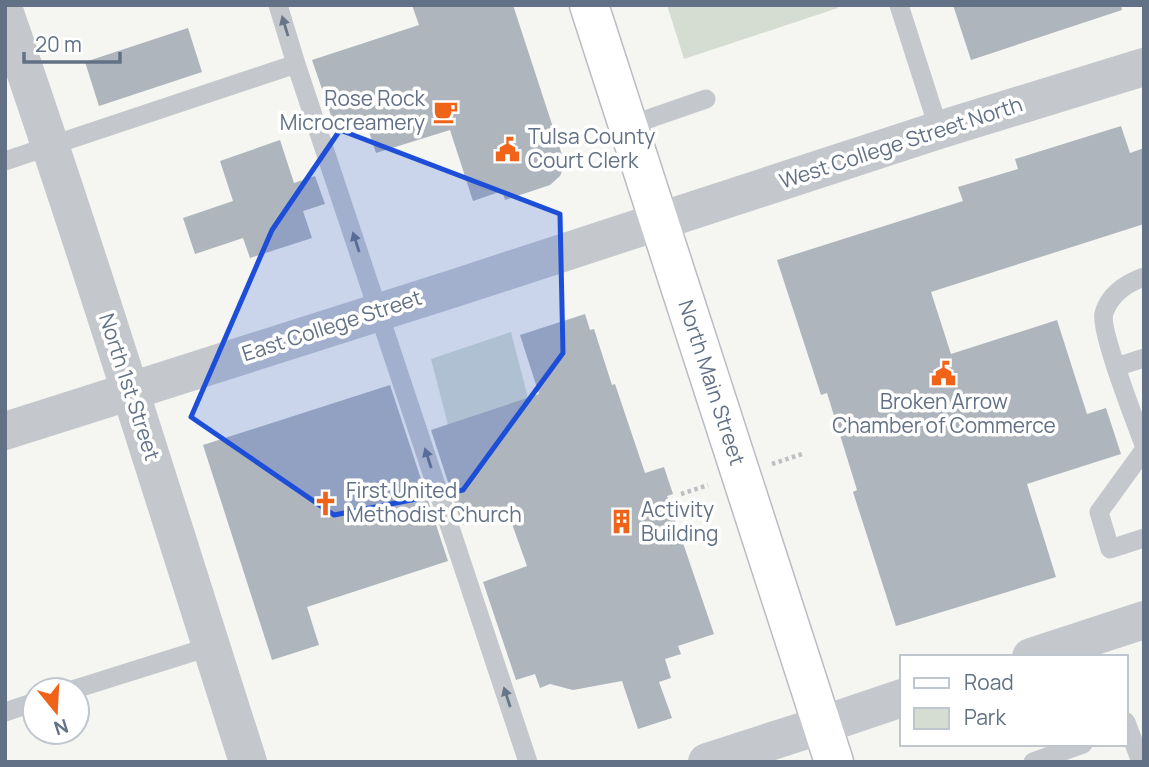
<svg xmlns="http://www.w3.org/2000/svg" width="1149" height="767" font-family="Manrope,sans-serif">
<rect width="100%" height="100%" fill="#f5f6f1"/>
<!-- green -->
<path fill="#d5ddd2" d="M 667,5 L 837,5 L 838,8 L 684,59 Z
M 511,332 L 528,398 L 448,425 L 431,359 Z"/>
<!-- building -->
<path fill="#afb5bc" d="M 412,5 L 513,5 L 565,164 L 560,176 L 550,185 L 505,200 L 502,191 L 473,201 L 450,130 L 376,153 L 364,117 L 335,127 L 312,60 L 419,25 Z
M 953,5 L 1121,5 L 1122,10 L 971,60 Z
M 188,28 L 202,72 L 99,106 L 85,62 Z
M 1121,126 L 1130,153 L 1144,148 L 1144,224 L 931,292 L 951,354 L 1057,320 L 1087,414 L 1106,408 L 1121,454 L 1027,484 L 1056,577 L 896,626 L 853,492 L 857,490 L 827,393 L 821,395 L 777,260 L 963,201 L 958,187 L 1018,169 L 1015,159 Z
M 280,140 L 294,183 L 315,176 L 325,204 L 303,211 L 312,238 L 250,258 L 243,238 L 195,254 L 183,218 L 233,201 L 220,161 Z
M 585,314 L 590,330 L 594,329 L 612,385 L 615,384 L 645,473 L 664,467 L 673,494 L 667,496 L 714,634 L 678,646 L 681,654 L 665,659 L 671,678 L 659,682 L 672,718 L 638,729 L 622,681 L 573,690 L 550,684 L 540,688 L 535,674 L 516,680 L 483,582 L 527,566 L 507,510 L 462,525 L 431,430 L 539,394 L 520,335 Z
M 390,385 L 448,561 L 307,607 L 319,645 L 272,660 L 203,445 Z"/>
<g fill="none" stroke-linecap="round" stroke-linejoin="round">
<defs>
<g id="secondary">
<path id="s1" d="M 589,5 L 834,762"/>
</g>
</defs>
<!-- secondary casing -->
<use href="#secondary" stroke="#b9bcc2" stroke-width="41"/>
<!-- path -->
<path stroke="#bebfc2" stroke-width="4.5" stroke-dasharray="3.5 3.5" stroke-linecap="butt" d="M 772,464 L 805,453
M 681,494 L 708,485"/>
<!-- service -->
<path stroke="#c4c7cb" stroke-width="19" d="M 278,5 L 296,64 L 528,762
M 899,5 L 939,130
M 628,126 L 706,99
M 5,161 L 296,64
M 1144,277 C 1127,283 1110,294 1104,313 C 1099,329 1136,423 1144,445
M 1116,367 L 1144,358
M 1144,450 L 1099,512 L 1110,549 L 1144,538
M 72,690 L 212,646
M 5,712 L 35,702
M 1126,722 L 1141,762
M 1033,762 L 1083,744"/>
<!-- minor -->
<path stroke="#c4c7cb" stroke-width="38" d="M 5,13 C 91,261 168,512 248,762
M 5,431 L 455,288 L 939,130 L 1144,67
M 1031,657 L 1144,620
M 822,725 L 902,698"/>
<!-- tertiary -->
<path stroke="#c4c7cb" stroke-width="38" d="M 707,762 L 822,725"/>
<!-- secondary -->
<use href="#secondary" stroke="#fff" stroke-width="38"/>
</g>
<!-- one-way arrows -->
<defs><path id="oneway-solid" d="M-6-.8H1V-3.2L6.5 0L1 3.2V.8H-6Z" transform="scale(1.75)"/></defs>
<g fill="#677588">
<use href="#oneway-solid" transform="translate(285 26) rotate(-107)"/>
<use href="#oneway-solid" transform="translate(356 242) rotate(-108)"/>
<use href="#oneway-solid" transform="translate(428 458) rotate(-108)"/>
<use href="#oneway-solid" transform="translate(507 697) rotate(-108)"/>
</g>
<!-- marked area -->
<path fill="#1d4ed8" fill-opacity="0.2" stroke="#1d4ed8" stroke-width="5" stroke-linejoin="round" d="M 340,130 L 560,214 L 563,353 L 463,490 L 334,515 L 191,417 L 272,230 Z"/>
<!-- icons -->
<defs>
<symbol id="cafe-bare" viewBox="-9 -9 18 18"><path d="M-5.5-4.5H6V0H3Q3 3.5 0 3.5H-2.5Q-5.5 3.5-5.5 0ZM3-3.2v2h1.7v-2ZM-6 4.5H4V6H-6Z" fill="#ef6418" stroke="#fff" stroke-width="2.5" paint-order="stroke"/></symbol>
<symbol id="civic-bare" viewBox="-9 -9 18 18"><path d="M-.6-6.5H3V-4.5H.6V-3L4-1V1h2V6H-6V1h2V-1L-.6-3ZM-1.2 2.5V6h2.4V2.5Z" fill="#ef6418" stroke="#fff" stroke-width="2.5" paint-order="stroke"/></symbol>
<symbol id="church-bare" viewBox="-9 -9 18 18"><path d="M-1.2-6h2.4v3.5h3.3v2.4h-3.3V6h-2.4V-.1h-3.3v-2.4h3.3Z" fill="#ef6418" stroke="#fff" stroke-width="2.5" paint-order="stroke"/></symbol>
<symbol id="building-bare" viewBox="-9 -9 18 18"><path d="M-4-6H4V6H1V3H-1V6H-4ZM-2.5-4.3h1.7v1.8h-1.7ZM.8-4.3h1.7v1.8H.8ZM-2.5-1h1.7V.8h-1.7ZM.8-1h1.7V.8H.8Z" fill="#ef6418" stroke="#fff" stroke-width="2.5" paint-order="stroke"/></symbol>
</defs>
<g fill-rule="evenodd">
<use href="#cafe-bare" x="428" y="94" width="35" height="35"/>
<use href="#civic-bare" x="490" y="132" width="35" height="35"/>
<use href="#civic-bare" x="926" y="356" width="35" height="35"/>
<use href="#church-bare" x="308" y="486" width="35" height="35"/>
<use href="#building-bare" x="604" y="504" width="35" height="35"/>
</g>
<g text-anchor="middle" stroke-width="7" stroke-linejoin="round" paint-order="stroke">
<!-- poi labels -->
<g font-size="21" fill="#627185" stroke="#fff" text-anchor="start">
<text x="425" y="106" text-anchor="end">Rose Rock<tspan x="425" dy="24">Microcreamery</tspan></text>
<text x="528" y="144">Tulsa County<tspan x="528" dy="24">Court Clerk</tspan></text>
<text x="944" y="409" text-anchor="middle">Broken Arrow<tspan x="944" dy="24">Chamber of Commerce</tspan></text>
<text x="346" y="498">First United<tspan x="346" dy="24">Methodist Church</tspan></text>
<text x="641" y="517">Activity<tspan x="641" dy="24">Building</tspan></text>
</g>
<!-- street labels -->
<g font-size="21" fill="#627185" stroke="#fff">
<text transform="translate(901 143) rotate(-18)" y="7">West College Street North</text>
<text transform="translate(332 326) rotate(-18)" y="7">East College Street</text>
<text dy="7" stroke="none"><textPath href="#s1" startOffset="397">North Main Street</textPath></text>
<text transform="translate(129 387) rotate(72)" y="7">North 1st Street</text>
</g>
</g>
<!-- border -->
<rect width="1149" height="767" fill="none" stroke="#627185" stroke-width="14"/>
<!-- legend -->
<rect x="900" y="655" width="228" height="91" fill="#ffffff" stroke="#c0c6ce" stroke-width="2"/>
<rect x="914" y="678" width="35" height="10" fill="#ffffff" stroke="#c0c6ce" stroke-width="2"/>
<text x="964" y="690" font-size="21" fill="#627185">Road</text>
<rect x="914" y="708" width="35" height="21" fill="#d5ddd2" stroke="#c0c6ce" stroke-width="2"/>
<text x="964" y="725" font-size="21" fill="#627185">Park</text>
<!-- north arrow -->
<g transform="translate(56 711) rotate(162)"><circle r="33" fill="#ffffff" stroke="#c0c6ce" stroke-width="2"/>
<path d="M0-5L12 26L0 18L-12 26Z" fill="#ef6418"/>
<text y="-10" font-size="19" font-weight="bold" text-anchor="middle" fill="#627185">N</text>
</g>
<!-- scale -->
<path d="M24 52v10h96v-10" fill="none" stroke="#627185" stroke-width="3.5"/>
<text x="35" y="52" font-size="21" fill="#627185" stroke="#ffffff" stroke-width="5" paint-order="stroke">20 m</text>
</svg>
